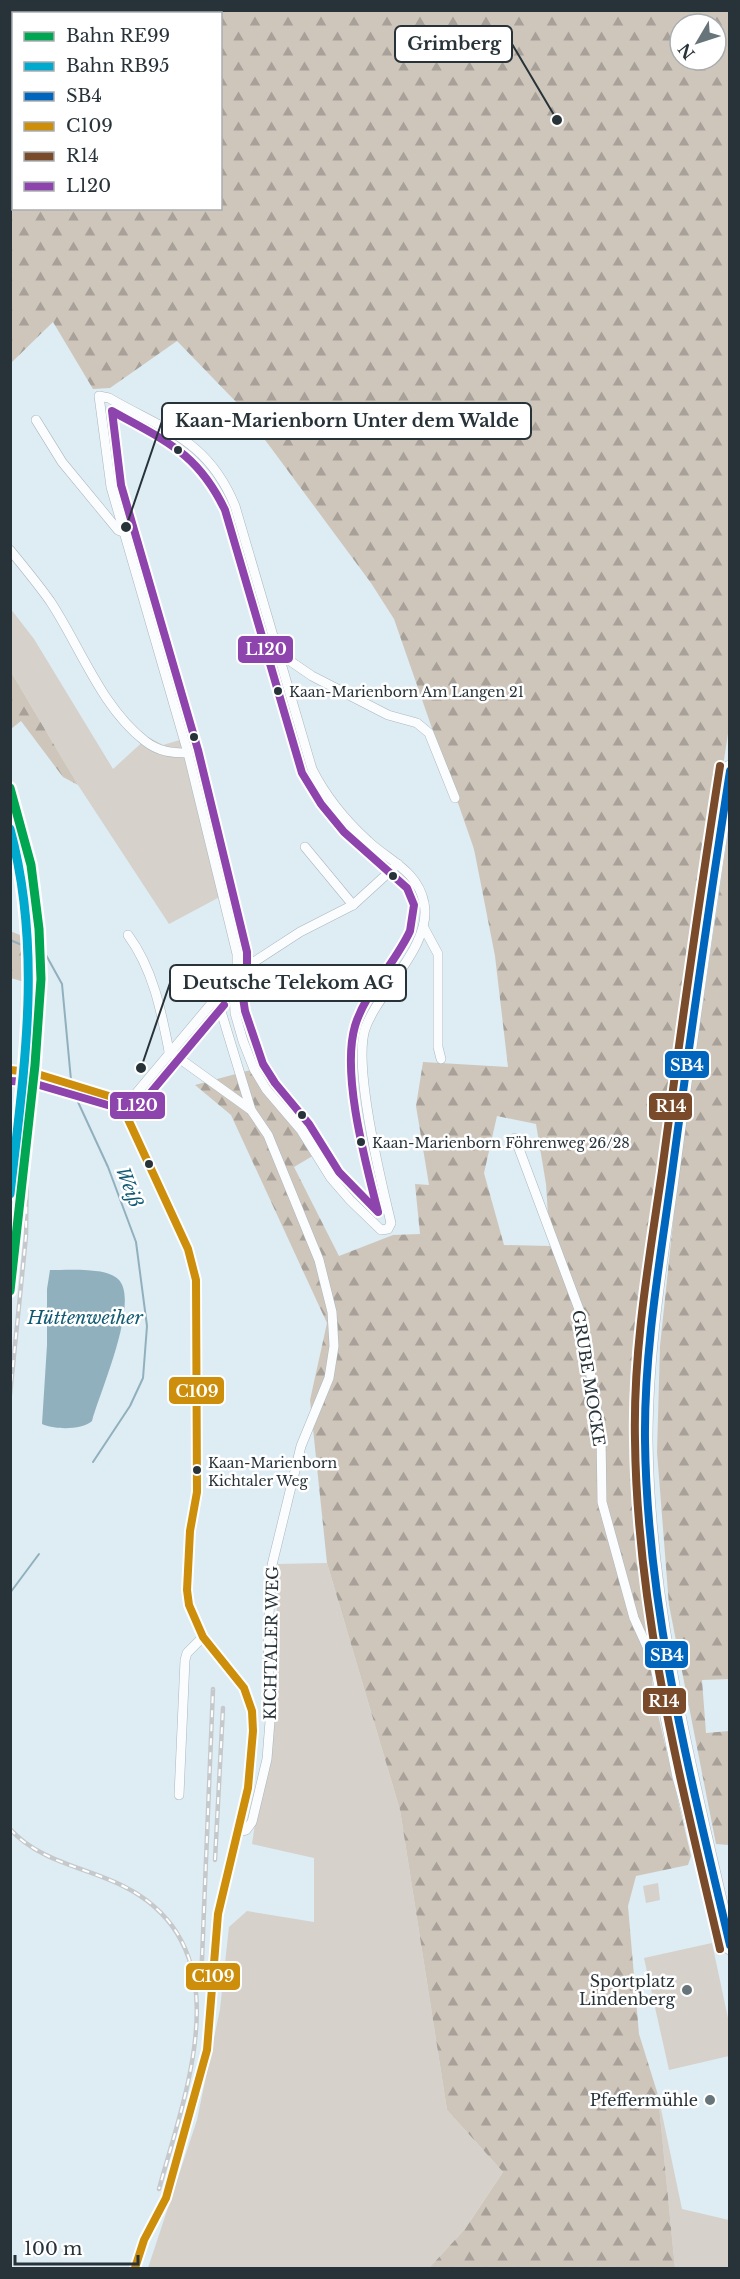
<svg xmlns="http://www.w3.org/2000/svg" width="740" height="2279" font-family="'Libre Baskerville',serif">
<style>
.green{fill:#d6d1ca}
.forest{fill:url(#forest-firs);fill-rule:evenodd}
.water{fill:#91b0be}
.lines{fill:none;stroke-linecap:round;stroke-linejoin:round}
.stream{stroke:#91b0be;stroke-width:2}
.street-casing{stroke:#abb7be;stroke-width:10}
.primary-casing{stroke:#abb7be;stroke-width:16}
.street{stroke:#fafcfd;stroke-width:9}
.primary{stroke:#fafcfd;stroke-width:15}
.rail-casing{stroke:#c5c9cb;stroke-width:4.5}
.rail{stroke:#fff;stroke-width:2;stroke-dasharray:7;stroke-linecap:butt}
.bus-1-casing{stroke:#fff;stroke-width:12}
.bus-2-casing{stroke:#fff;stroke-width:12}
.bus-3-casing{stroke:#fff;stroke-width:12}
.bus-4-casing{stroke:#fff;stroke-width:12}
.bus-1{stroke:#0065bd;stroke-width:8}
.bus-2{stroke:#cd8f0b;stroke-width:8}
.bus-3{stroke:#7a4b2a;stroke-width:8}
.bus-4{stroke:#8e44ad;stroke-width:8}
.rail-1-casing{stroke:#fff;stroke-width:14}
.rail-2-casing{stroke:#fff;stroke-width:14}
.rail-1{stroke:#00a651;stroke-width:9}
.rail-2{stroke:#00a9ce;stroke-width:9}
.bus-dot{fill:#273339;stroke:#fff;stroke-width:2}
.poi-dot{fill:#67747a;stroke:#fff;stroke-width:2}
.labels{text-anchor:middle;stroke-width:5;stroke-linejoin:round;paint-order:stroke}
.bus-label{font-size:14px;fill:#273339;stroke:#fff;text-anchor:start}
.street-label{font-size:16px;fill:#273339;stroke:#fff}
.poi-label{font-size:16px;fill:#273339;stroke:#fff;text-anchor:end}
.water-label{font-size:18px;font-style:italic;fill:#105a73;stroke:#fff}
.leader{fill:none;stroke:#273339;stroke-width:2}
.callout-dot{fill:#273339;stroke:#fff;stroke-width:2}
.callout{fill:#fff;stroke:#273339;stroke-width:2}
.callout-label{font-size:18px;text-anchor:middle;font-weight:bold;fill:#273339}
.line-badge{stroke:#fff;stroke-width:2}
.badge-label{font-size:16px;text-anchor:middle;font-weight:bold;fill:#fff}
</style>
<defs>
<pattern id="forest-firs" width="22" height="20" patternUnits="userSpaceOnUse" patternTransform="scale(1.5)"><rect width="22" height="20" fill="#cfc6bb"/><path d="M5 1l3.5 6h-7zM16 11l3.5 6h-7z" fill="#a8a199"/></pattern>
</defs>
<rect width="100%" height="100%" fill="#deecf4"/>
<g class="green">
<polygon points="10,608 34,639 113,769 148,737 163,745 190,737 229,892 169,924 78,785 11,672"/>
<polygon points="327,1563 400,1810 447,2110 503,2172 465,2229 429,2268 148,2268 197,2120 220,2009 229,1927 247,1911 314,1922 314,1858 252,1844 275,1690 278,1564"/>
<polygon points="658,1883 660,1900 646,1903 643,1886"/>
<polygon points="712,1943 729,2023 729,2056 669,2070 644,1958"/>
<polygon points="658,2095 682,2209 729,2220 729,2268 675,2268"/>
</g>
<g class="forest">
<path d="M11 11H729V727L656 1208 636 1399H631L630 1420 633 1444 637 1446 639 1501 651 1614 646 1631 638 1635 652 1674 653 1693 691 1856 688 1865 636 1876 628 1906 639 2034 658 2095 675 2268H429L465 2229 503 2172 447 2110 400 1810 327 1563 310 1400 327 1323 231 1115 195 1085 258 1068 300 1116 321 1151 294 1167 339 1256 393 1235 420 1234 415 1184 429 1185 416 1106 423 1062 508 1067 495 956 474 849 394 619 371 583 240 406 177 341 110 388 93 389 53 322 11 363ZM14 14H220V208H14ZM680 24H716V60H680ZM497 1116 536 1124 546 1184 550 1246 504 1245 484 1173Z"/>
<polygon points="10,672 11,672 78,785 63,777 21,721 11,729"/>
<polygon points="729,826 730,1679 702,1680 706,1733 729,1731 729,1845 716,1844 669,1605 657,1452 660,1346 679,1166"/>
<polygon points="10,931 25,937 24,982 11,978"/>
</g>
<path class="water" d="M50 1270C67 1270 106 1267 118 1279 141 1300 99 1394 92 1421 82 1430 55 1430 42 1424L47 1345V1289Z"/>
<g class="lines">
<g class="stream">
<polyline points="10,940 46,955 62,984 71,1080"/>
<polyline points="72,1089 108,1167 136,1242 147,1326 143,1378 130,1406 93,1462"/>
<polyline points="10,1593 39,1554"/>
</g>
<g class="street-casing">
<g id="street">
<polyline points="36,420 62,462 118,530 123,532"/>
<path d="M10 550C24 567 38 584 50 601 80 646 101 707 145 741 159 752 172 753 188 753"/>
<polyline points="277,652 312,676 388,715 417,723 429,733 455,798"/>
<polyline points="305,847 353,905"/>
<polyline points="424,928 438,954 438,1047 441,1059"/>
<path d="M128 935C153 969 161 1010 169 1051"/>
<polyline points="237,973 300,932 353,905 398,864"/>
<polyline points="216,1001 220,1008 251,1110"/>
<polyline points="169,1051 251,1110 268,1135 319,1260 332,1312 334,1346 329,1378 301,1446 272,1565 268,1631 270,1721 267,1759 252,1822 246,1830 237,1832"/>
<path d="M10 1070 31 1072 125 1101 134 1096 237 973V954L188 753 111 487 99 396 109 398C166 431 208 440 235 506L312 769C325 795 346 821 368 841 389 861 418 871 424 903 433 945 378 991 365 1029 353 1067 381 1182 391 1223L388 1229 381 1230 350 1200 331 1178 301 1130 266 1089 254 1069 243 1041 235 1013 234 992 229 985"/>
<polyline points="125,1101 127,1117 188,1249 196,1280 197,1492 190,1531 187,1590 189,1605 203,1637 244,1688 252,1711 253,1731 248,1788 218,1914 207,2050 166,2198 144,2240 135,2268"/>
<polyline points="515,1138 580,1312 601,1435 602,1502 634,1618 654,1662 677,1777 699,1857 709,1855"/>
<polyline points="179,1795 185,1660 187,1653 203,1637"/>
</g>
</g>
<g class="primary-casing">
<path id="primary" d="M730 768C709 902 690 1037 672 1172 660 1260 645 1350 645 1440 647 1612 692 1781 730 1947"/>
</g>
<use href="#street" class="street"/>
<use href="#primary" class="primary"/>
<g class="rail-casing">
<g id="rail">
<path d="M10 846C49 947 24 1064 13 1167"/>
<polyline points="10,1395 26,1236 27,1145"/>
<path d="M10 1829C40 1862 85 1867 123 1886 244 1946 186 2090 159 2189"/>
<polyline points="215,1860 223,1708"/>
<polyline points="201,1983 213,1689"/>
</g>
</g>
<use href="#rail" class="rail"/>
<g class="bus-1-casing">
<path id="bus-1" d="M730 771C709 905 690 1039 672 1173 660 1261 644 1350 645 1440 647 1611 691 1779 730 1945"/>
</g>
<g class="bus-2-casing">
<g id="bus-2">
<polyline points="10,1070 31,1072 125,1101"/>
<polyline points="125,1101 127,1117 188,1249 196,1280 197,1492 190,1531 187,1590 189,1605 203,1637 244,1688 252,1711 253,1731 248,1788 218,1914 207,2050 166,2198 144,2240 135,2268"/>
</g>
</g>
<g class="bus-3-casing">
<path id="bus-3" d="M720 766C699 901 680 1036 662 1171 649 1260 633 1350 635 1440 637 1613 681 1782 720 1949"/>
</g>
<g class="bus-4-casing">
<g id="bus-4">
<path d="M112 411C165 441 197 452 225 510L302 773 321 804 344 832 407 888 414 905 410 931C395 964 365 992 355 1026 341 1074 366 1164 378 1212L339 1172 309 1124 275 1083 263 1064 245 1011 241 984 247 975V952L198 750 121 485Z"/>
<polyline points="10,1081 29,1082 128,1111 142,1103 224,1005"/>
</g>
</g>
<use href="#bus-1" class="bus-1"/>
<use href="#bus-2" class="bus-2"/>
<use href="#bus-3" class="bus-3"/>
<use href="#bus-4" class="bus-4"/>
<g class="rail-1-casing">
<polyline id="rail-1" points="10,788 31,865 39,929 41,979 35,1065 10,1291"/>
</g>
<g class="rail-2-casing">
<path id="rail-2" d="M10 829C43 951 24 1070 10 1194"/>
</g>
<use href="#rail-1" class="rail-1"/>
<use href="#rail-2" class="rail-2"/>
</g>
<g class="bus-dot">
<circle cx="178" cy="450" r="5"/>
<circle cx="278" cy="691" r="5"/>
<circle cx="194" cy="737" r="5"/>
<circle cx="393" cy="876" r="5"/>
<circle cx="302" cy="1115" r="5"/>
<circle cx="361" cy="1142" r="5"/>
<circle cx="149" cy="1164" r="5"/>
<circle cx="197" cy="1470" r="5"/>
</g>
<g class="poi-dot">
<circle cx="687" cy="1990" r="6"/>
<circle cx="710" cy="2100" r="6"/>
</g>
<g class="labels">
<g class="bus-label">
<text x="289" y="697">Kaan-Marienborn Am Langen 21</text>
<text x="372" y="1148">Kaan-Marienborn Föhrenweg 26/28</text>
<text x="208" y="1468">Kaan-Marienborn<tspan x="208" dy="18">Kichtaler Weg</tspan></text>
</g>
<g class="street-label">
<text transform="translate(589 1378) rotate(81)" y="6">GRUBE MOCKE</text>
<text transform="translate(271 1643) rotate(-89)" y="6">KICHTALER WEG</text>
</g>
<g class="poi-label">
<text x="675" y="1987">Sportplatz<tspan x="675" dy="18">Lindenberg</tspan></text>
<text x="698" y="2106">Pfeffermühle</text>
</g>
<g class="water-label">
<text transform="translate(129 1187) rotate(69)" y="6">Weiß</text>
<text x="85" y="1324">Hüttenweiher</text>
</g>
</g>
<path class="leader" d="M557 120L512 44M126 527L162 421M141 1068L170 983"/>
<g class="callout-dot">
<circle cx="557" cy="120" r="6"/>
<circle cx="126" cy="527" r="6"/>
<circle cx="141" cy="1068" r="6"/>
</g>
<g class="callout">
<rect x="395" y="26" width="117" height="36" rx="6"/>
<rect x="162" y="403" width="369" height="36" rx="6"/>
<rect x="170" y="965" width="236" height="36" rx="6"/>
</g>
<g class="callout-label">
<text x="454" y="50">Grimberg</text>
<text x="347" y="427">Kaan-Marienborn Unter dem Walde</text>
<text x="288" y="989">Deutsche Telekom AG</text>
</g>
<g class="line-badge">
<rect x="237" y="635" width="57" height="29" rx="6" fill="#8e44ad"/>
<rect x="664" y="1050" width="46" height="29" rx="6" fill="#0065bd"/>
<rect x="109" y="1091" width="57" height="29" rx="6" fill="#8e44ad"/>
<rect x="648" y="1092" width="45" height="29" rx="6" fill="#7a4b2a"/>
<rect x="168" y="1376" width="57" height="29" rx="6" fill="#cd8f0b"/>
<rect x="644" y="1640" width="45" height="29" rx="6" fill="#0065bd"/>
<rect x="642" y="1687" width="45" height="28" rx="6" fill="#7a4b2a"/>
<rect x="185" y="1962" width="56" height="29" rx="6" fill="#cd8f0b"/>
</g>
<g class="badge-label">
<text x="266" y="655">L120</text>
<text x="687" y="1071">SB4</text>
<text x="137" y="1111">L120</text>
<text x="671" y="1112">R14</text>
<text x="197" y="1397">C109</text>
<text x="667" y="1661">SB4</text>
<text x="664" y="1707">R14</text>
<text x="213" y="1982">C109</text>
</g>
<rect width="740" height="2279" fill="none" stroke="#273339" stroke-width="24"/>
<rect x="12" y="12" width="210" height="198" fill="#ffffff" stroke="#a9adb0" stroke-width="1.5"/>
<rect x="24" y="32" width="30" height="9" fill="#00a651" stroke="#a9adb0" stroke-width="1.5"/>
<text x="66" y="42" font-size="18" fill="#273339">Bahn RE99</text>
<rect x="24" y="62" width="30" height="9" fill="#00a9ce" stroke="#a9adb0" stroke-width="1.5"/>
<text x="66" y="72" font-size="18" fill="#273339">Bahn RB95</text>
<rect x="24" y="92" width="30" height="9" fill="#0065bd" stroke="#a9adb0" stroke-width="1.5"/>
<text x="66" y="102" font-size="18" fill="#273339">SB4</text>
<rect x="24" y="122" width="30" height="9" fill="#cd8f0b" stroke="#a9adb0" stroke-width="1.5"/>
<text x="66" y="132" font-size="18" fill="#273339">C109</text>
<rect x="24" y="152" width="30" height="9" fill="#7a4b2a" stroke="#a9adb0" stroke-width="1.5"/>
<text x="66" y="162" font-size="18" fill="#273339">R14</text>
<rect x="24" y="182" width="30" height="9" fill="#8e44ad" stroke="#a9adb0" stroke-width="1.5"/>
<text x="66" y="192" font-size="18" fill="#273339">L120</text>
<g transform="translate(698 42) rotate(231)"><circle r="28" fill="#ffffff" stroke="#a9adb0" stroke-width="1.5"/>
<path d="M0-4.5L10 22L0 15L-10 22Z" fill="#67747a"/>
<text y="-9" font-size="16" font-weight="bold" text-anchor="middle" fill="#273339">N</text>
</g>
<path d="M15 2255v9h123v-9" fill="none" stroke="#273339" stroke-width="3"/>
<text x="24" y="2255" font-size="18" fill="#273339" stroke="#ffffff" stroke-width="4.5" paint-order="stroke">100 m</text>
</svg>
